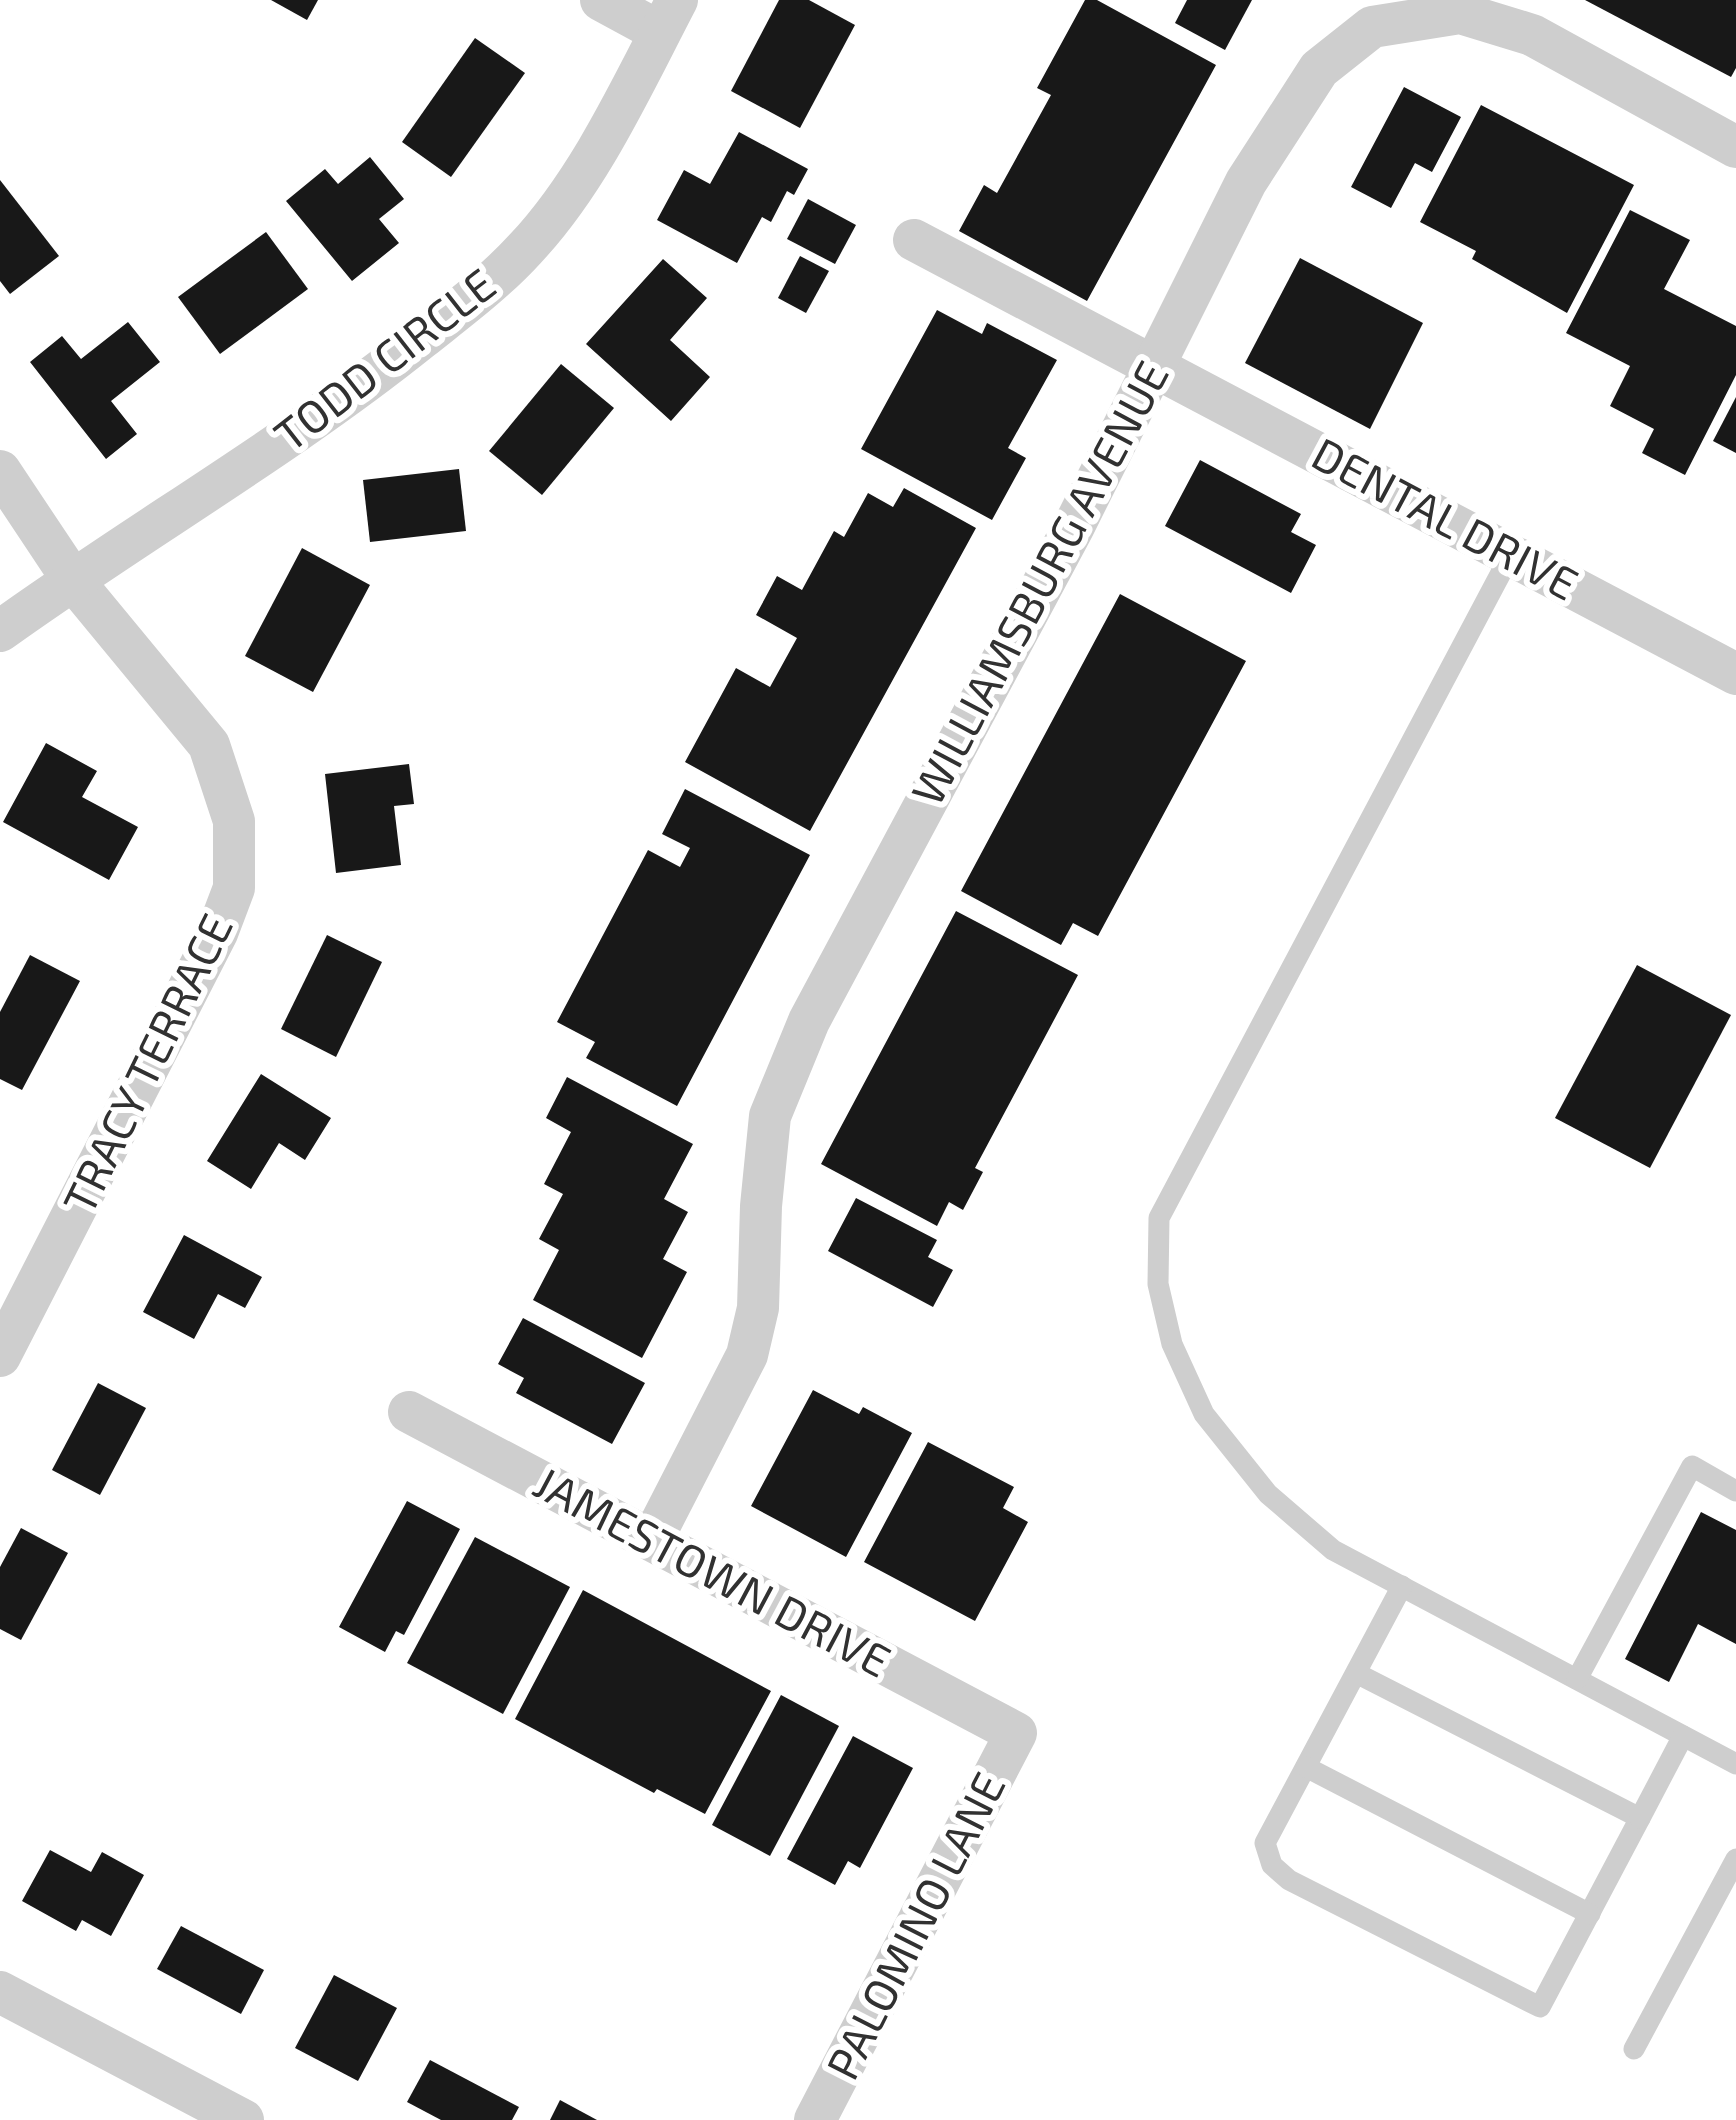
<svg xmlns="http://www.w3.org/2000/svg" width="1736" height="2120" font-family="'Exo 2',sans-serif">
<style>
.building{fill:#181818}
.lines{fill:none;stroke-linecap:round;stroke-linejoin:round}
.service{stroke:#cecece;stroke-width:21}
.minor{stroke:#cecece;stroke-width:42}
.labels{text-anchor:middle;stroke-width:12;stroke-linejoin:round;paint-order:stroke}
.street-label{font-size:45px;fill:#313131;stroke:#fff}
</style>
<rect width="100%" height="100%" fill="#fff"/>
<g class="building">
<polygon points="271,0 318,0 307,20"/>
<polygon points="779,0 809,0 855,25 800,128 731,91"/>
<polygon points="1085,0 1097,0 1216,65 1087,301 959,231 984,185 997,193 1051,95 1037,88"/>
<polygon points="1187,0 1252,0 1225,50 1175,23"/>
<polygon points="1585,0 1736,0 1736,68 1731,77"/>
<polygon points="475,38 525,73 451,177 402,142"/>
<polygon points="1404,87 1461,117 1432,172 1415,163 1391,208 1351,187"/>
<polygon points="1481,105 1634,185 1567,313 1472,259 1476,251 1420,222"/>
<polygon points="739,132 808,169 794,195 787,191 771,222 762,217 737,263 657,220 684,170 710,184"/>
<polygon points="370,157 404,199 379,219 399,243 352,281 286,201 325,169 338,184"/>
<polygon points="0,180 59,256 10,294 0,281"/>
<polygon points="808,199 856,225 835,264 787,239"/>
<polygon points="1630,210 1690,240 1664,289 1736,326 1736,375 1685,475 1642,453 1654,429 1610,406 1630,366 1566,333"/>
<polygon points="266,232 308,289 220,354 178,297"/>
<polygon points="800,256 829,271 806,313 778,298"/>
<polygon points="1300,258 1423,323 1370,429 1245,363"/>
<polygon points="663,259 707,298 670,340 710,377 671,421 586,344"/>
<polygon points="937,310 982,334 987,323 1057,360 1008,448 1026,458 992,520 861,449"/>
<polygon points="128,322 160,362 111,401 137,434 106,459 30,362 62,336 81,359"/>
<polygon points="561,364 614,408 542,495 489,451"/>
<polygon points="1736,397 1736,453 1713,441"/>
<polygon points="1200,460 1301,514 1291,532 1316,545 1291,593 1165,526"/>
<polygon points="459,469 466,531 370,542 363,480"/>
<polygon points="904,488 976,528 810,831 685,762 736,668 770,687 797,638 756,615 777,576 802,590 834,531 844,537 868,493 893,507"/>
<polygon points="302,548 370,585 313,692 245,656"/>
<polygon points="1120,594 1246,661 1098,936 1073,923 1061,945 961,891"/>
<polygon points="46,743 97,771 82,797 138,827 109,880 3,822"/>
<polygon points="409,764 414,804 394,806 401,865 336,873 325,774"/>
<polygon points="685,789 810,855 677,1106 586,1058 595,1042 557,1022 648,850 680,867 690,848 662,834"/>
<polygon points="956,911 1078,975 975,1168 983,1172 963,1210 949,1202 937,1226 821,1164"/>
<polygon points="327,935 382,962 336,1057 281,1029"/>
<polygon points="30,955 80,981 22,1090 0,1079 0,1012"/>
<polygon points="1637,965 1731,1015 1650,1168 1555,1118"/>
<polygon points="261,1074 331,1118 305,1160 279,1143 251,1189 207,1161"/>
<polygon points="567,1077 693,1144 664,1199 688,1212 663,1259 687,1272 642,1358 533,1300 559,1250 539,1239 563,1194 544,1184 571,1132 546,1118"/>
<polygon points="856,1198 937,1240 928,1257 953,1270 933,1307 828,1251"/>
<polygon points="184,1235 262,1277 245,1308 218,1294 194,1339 143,1312"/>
<polygon points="523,1318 645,1383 612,1444 516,1393 524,1378 498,1364"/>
<polygon points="98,1383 146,1408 100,1495 52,1470"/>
<polygon points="813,1390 859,1414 863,1407 912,1433 846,1557 751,1506"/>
<polygon points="928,1442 1014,1487 1003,1508 1028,1522 975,1621 864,1562"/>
<polygon points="407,1501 460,1529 404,1635 396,1631 385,1652 339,1627"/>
<polygon points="1701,1512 1736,1530 1736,1644 1698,1624 1669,1682 1625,1659"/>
<polygon points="21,1528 68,1553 21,1640 0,1629 0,1567"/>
<polygon points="475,1537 570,1587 503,1714 407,1663"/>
<polygon points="583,1590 771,1691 705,1814 657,1789 654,1793 515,1719"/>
<polygon points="781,1695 839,1726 770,1856 712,1825"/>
<polygon points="853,1736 913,1768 860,1868 848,1861 835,1885 787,1859"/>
<polygon points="50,1850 91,1872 102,1852 144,1875 111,1936 82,1920 76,1931 22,1901"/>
<polygon points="181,1926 264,1970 241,2014 157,1969"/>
<polygon points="334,1975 397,2008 358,2081 295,2048"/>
<polygon points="430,2060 519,2107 512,2120 441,2120 407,2102"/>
<polygon points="560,2100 597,2120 550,2120"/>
</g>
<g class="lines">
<g class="service">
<polyline points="1511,554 1159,1218 1158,1284 1172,1344 1204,1414 1268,1494 1333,1550 1736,1764"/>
<polyline points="1356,1673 1640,1818 1540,2007 1289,1880 1272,1865 1265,1843 1402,1586"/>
<polyline points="1577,1679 1692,1466 1736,1491"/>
<polyline points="1306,1767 1590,1914"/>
<polyline points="1640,1818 1683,1736"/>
<polyline points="1634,2049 1736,1859"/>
</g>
<g class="minor">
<polyline points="601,0 660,32"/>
<polyline points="914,240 1736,674"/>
<polyline points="0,471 72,579 209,745 234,821 234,888 217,933 0,1356"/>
<path d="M0 631C139 531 288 446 421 339 456 311 494 283 525 249 590 180 633 84 677 0"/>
<polyline points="409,1412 1016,1733 815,2120"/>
<polyline points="652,1540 747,1355 758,1308 761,1206 770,1116 809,1021 1073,528 1246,182 1319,69 1372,27 1460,13 1532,35 1736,147"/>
<polyline points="0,1992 243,2120"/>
</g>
</g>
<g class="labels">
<g class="street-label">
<text transform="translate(385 360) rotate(-38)" y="16">TODD CIRCLE</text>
<text transform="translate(1445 519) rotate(28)" y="16">DENTAL DRIVE</text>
<text transform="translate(1040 583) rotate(-62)" y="16">WILLIAMSBURG AVENUE</text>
<text transform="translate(148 1064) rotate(-64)" y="16">TRACY TERRACE</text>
<text transform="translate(712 1572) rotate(28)" y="16">JAMESTOWN DRIVE</text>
<text transform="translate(916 1926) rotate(-63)" y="16">PALOMINO LANE</text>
</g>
</g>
</svg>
